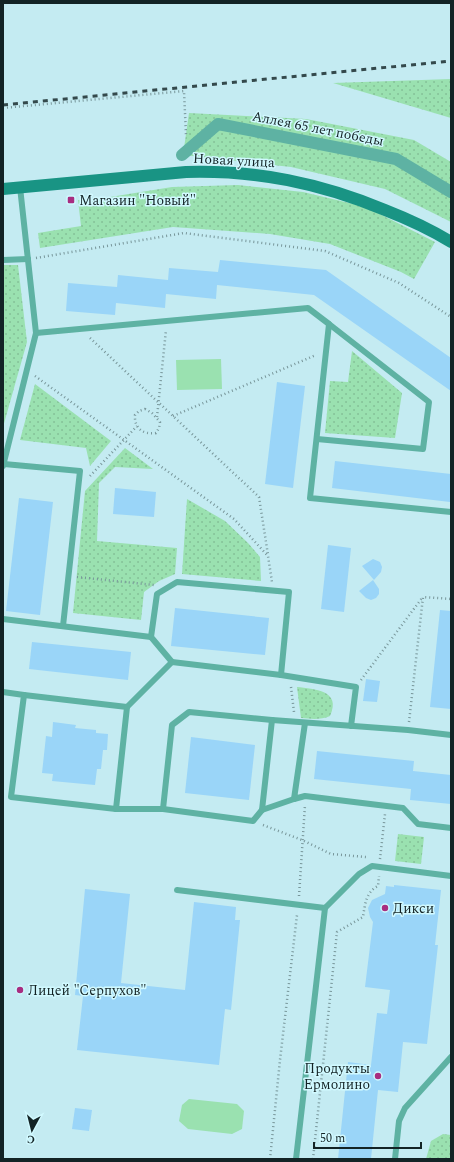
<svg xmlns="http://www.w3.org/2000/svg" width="454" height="1162" font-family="Spectral,serif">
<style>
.grass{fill:url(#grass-dots)}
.garden{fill:#9ae1b0}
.building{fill:#9ad5f8}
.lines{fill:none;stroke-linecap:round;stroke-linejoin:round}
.path{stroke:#78969a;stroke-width:2.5;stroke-dasharray:1 3;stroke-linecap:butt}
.lane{stroke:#5eb2a3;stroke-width:6}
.street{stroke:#5eb2a3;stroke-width:12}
.secondary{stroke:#199484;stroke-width:12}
.rail{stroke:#34494c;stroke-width:3;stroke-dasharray:5 5;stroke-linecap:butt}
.poi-dot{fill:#a82d80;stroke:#d1f9ff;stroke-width:1.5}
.labels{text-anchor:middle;stroke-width:3;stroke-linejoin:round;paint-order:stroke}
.street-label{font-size:14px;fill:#132325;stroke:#d1f9ff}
.poi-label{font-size:14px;fill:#132325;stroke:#d1f9ff;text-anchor:start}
</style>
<defs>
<pattern id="grass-dots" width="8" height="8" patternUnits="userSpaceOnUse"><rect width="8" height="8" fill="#9ae1b0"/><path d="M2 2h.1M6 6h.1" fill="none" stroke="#84c197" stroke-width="1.8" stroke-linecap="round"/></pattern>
</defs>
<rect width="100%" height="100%" fill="#c4ebf2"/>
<g class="grass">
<polygon points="451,79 451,118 333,83"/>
<polygon points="189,113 306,119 414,140 451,162 451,222 385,189 291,167 183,155"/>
<polygon points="238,185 303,192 366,207 435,242 414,279 401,272 330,244 270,234 173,227 40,248 38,233 81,226 78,200 104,198 172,187"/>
<polygon points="3,265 18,265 27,342 3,427"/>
<polygon points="352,351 402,393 395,438 325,433 330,381 348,382"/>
<polygon points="35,384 111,441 90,466 86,448 20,440"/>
<polygon points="125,448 153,469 115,467 99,483 97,541 177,548 175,574 159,581 144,592 141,620 73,613 85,491"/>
<polygon points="187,499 225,521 248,543 260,557 261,581 182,574"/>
<path d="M297 687C314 689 342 690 330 716 321 720 311 719 301 718Z"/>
<polygon points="398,834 424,837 421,864 395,861"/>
<polygon points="443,1134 451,1135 451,1159 426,1159 431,1141"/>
</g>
<g class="garden">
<polygon points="221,359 222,389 177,390 176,360"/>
<polygon points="189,1099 237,1104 244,1111 242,1129 232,1134 188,1129 179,1121 182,1105"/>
</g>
<g class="building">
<polygon points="220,260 326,270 451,358 451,391 314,295 217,285 216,299 166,294 165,308 116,303 115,315 66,311 68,283 117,287 118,275 168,280 169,268 218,272"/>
<polygon points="277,382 305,386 293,488 265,484"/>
<polygon points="335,461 451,474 450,502 332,488"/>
<polygon points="115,488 156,492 154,517 113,514"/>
<polygon points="19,498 53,502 40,615 6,611"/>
<polygon points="328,545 351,548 344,612 321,609"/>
<polygon points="373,559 380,562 382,567 381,572 374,580 362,566"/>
<polygon points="373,580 379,589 379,594 376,598 371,600 366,598 359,591"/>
<polygon points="175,608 269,618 265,655 171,646"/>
<polygon points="440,610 451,611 451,709 430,707"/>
<polygon points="32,642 131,652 128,680 29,669"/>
<polygon points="366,679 380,681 377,702 363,701"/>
<polygon points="53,722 76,725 75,728 96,730 96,733 108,734 107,750 103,750 101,769 97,769 95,785 52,781 53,774 42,773 46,736 52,737"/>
<polygon points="191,737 255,745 249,800 185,793"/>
<polygon points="317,751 414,761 413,771 451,775 451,804 410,800 411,789 314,779"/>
<polygon points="394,885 441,890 435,945 438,945 427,1044 403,1042 398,1092 378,1090 371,1159 338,1159 348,1062 371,1065 377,1013 387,1014 390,990 365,987 373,922 370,917 368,908 372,900 385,894 386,886 394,887"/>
<polygon points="85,889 130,894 121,983 185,990 194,902 236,907 235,920 240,920 231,1010 225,1009 219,1065 77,1050 83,996 75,995"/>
<polygon points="75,1108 92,1110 89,1131 72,1129"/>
</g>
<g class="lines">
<g class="path">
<polyline points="3,108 184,91 186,135"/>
<polyline points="36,258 184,233 325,251 399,283 451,317"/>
<polyline points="90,338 259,497 268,555"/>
<polyline points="35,376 234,519 268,556 272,582"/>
<path d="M145 409 152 413 160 422 159 428 156 433C143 435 134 428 135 415L139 411Z"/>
<polyline points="173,416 316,355"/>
<polyline points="157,417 166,330"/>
<polyline points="90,476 137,426"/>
<polyline points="77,577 154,585"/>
<polyline points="361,680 422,598"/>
<polyline points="291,687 294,712"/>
<polyline points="409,722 423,597 451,599"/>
<polyline points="263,825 302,840 331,854 366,857"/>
<polyline points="380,859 385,814"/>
<polyline points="299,896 305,805"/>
<polyline points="270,1159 280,1060 297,915"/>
<path d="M313 1159 337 932 363 917C365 904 366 892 378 886L379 876"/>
</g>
<g class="lane">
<polyline points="20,187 36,333 308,308 329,324 310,498 451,512"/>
<polyline points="3,260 28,259"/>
<polyline points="317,439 423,449 429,402 329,324"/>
<polyline points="4,464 80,471 63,626"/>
<polyline points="3,466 36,333"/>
<polyline points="3,619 151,637"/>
<polyline points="172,662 151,637 157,594 177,582 289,592 281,675"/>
<polyline points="3,692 24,695 11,797 116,809 163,809 253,821 262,810 272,720 408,730 451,735"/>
<polyline points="24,695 127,707 116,809"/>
<polyline points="127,707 172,662 281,675 356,687 351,726"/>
<polyline points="305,723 294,799 305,796 403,808 418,824 451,828"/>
<polyline points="163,809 172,725 189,712 272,720"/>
<polyline points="262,810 294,799"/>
<polyline points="177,890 325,908 359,874 372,866 451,876"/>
<polyline points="296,1159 325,908"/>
<polyline points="395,1159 399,1121 405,1108 451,1057"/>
</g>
<polyline class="street" points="182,155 218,124 396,159 451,192"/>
<path class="secondary" d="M3 189 186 172C257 170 320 183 385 210 408 219 430 229 451 242"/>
<polyline class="rail" points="3,105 451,61"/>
</g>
<g class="poi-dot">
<rect x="67" y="196" width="8" height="8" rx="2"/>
<circle cx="385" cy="908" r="4"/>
<circle cx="20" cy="990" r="4"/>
<circle cx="378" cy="1076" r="4"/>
</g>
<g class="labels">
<g class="street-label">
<text transform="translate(318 128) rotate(11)" y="5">Аллея 65 лет победы</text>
<text transform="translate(234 160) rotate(3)" y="5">Новая улица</text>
</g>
<g class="poi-label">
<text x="79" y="205">Магазин "Новый"</text>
<text x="393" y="913">Дикси</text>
<text x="28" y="995">Лицей "Серпухов"</text>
<text x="370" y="1073" text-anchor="end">Продукты<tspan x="370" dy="16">Ермолино</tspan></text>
</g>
</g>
<rect width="454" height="1162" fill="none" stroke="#132325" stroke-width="8"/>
<g transform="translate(32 1130) rotate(187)" stroke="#d1f9ff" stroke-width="3" paint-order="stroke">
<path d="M0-3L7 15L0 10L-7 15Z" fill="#132325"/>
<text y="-6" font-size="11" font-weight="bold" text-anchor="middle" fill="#132325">С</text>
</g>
<path d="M314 1142v6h107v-6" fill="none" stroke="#132325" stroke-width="2"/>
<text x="320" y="1142" font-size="12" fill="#132325" stroke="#d1f9ff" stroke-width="3" paint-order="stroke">50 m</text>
</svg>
